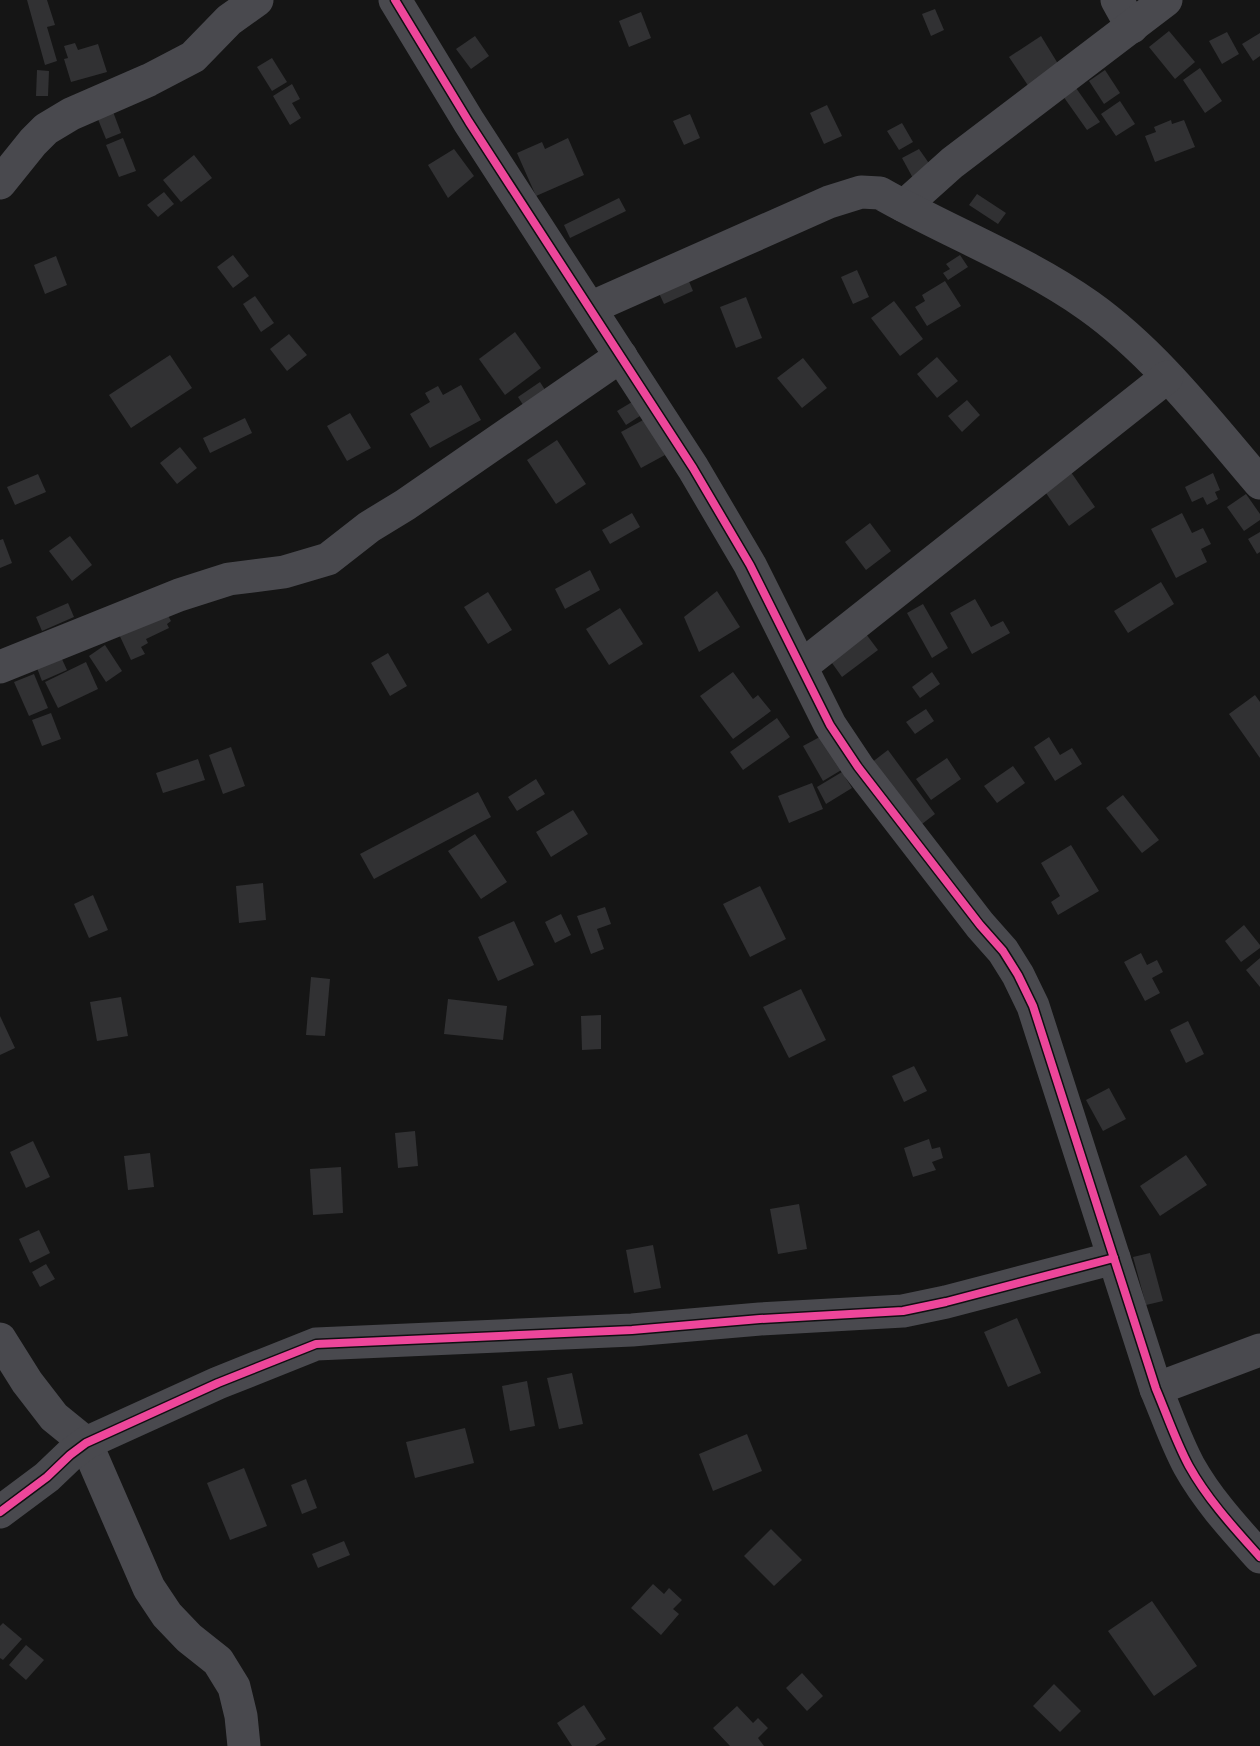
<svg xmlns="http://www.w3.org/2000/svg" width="1260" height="1746" font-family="'Archivo Narrow',sans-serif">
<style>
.building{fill:#313133}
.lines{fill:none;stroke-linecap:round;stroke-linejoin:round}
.street{stroke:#49494e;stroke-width:33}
.cycleway-casing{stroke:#100f11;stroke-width:11}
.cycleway{stroke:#ed469a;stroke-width:8}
</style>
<rect width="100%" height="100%" fill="#151515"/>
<g class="building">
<polygon points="27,0 47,0 55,25 47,27 57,61 45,65"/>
<polygon points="935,9 944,30 931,36 922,14"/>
<polygon points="641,12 651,38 629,47 619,21"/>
<polygon points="1169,31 1195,62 1175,79 1149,47"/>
<polygon points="1227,32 1239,54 1222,64 1209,41"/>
<polygon points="1260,33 1260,56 1253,61 1242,44"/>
<polygon points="475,36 489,56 471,69 456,49"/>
<polygon points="1041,36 1060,67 1029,87 1009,57"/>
<polygon points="75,43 78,50 98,44 107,72 71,82 64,59 68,58 64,46"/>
<polygon points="272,58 287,82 272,91 257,67"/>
<polygon points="1200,68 1222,101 1205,113 1183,80"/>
<polygon points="37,70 49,71 48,96 36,96"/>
<polygon points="1105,70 1120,93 1104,104 1089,81"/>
<polygon points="292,84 300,99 292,103 301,118 290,125 273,96"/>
<polygon points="1076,88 1100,122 1087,130 1063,96"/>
<polygon points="109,101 121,133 106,139 93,107"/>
<polygon points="1120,101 1135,124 1116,136 1101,114"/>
<polygon points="827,105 842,136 824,144 810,113"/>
<polygon points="690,114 700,138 684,145 673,121"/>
<polygon points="1171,120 1172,124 1184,120 1195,147 1155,162 1145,136 1156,132 1154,127"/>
<polygon points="902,123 913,142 899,150 887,131"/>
<polygon points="123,138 136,171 119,177 106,145"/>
<polygon points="568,138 584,175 536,196 517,153 542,142 545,149"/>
<polygon points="454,149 474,176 448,198 428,165"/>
<polygon points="919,149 933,169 914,180 902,158"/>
<polygon points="194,155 212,178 181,202 163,180"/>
<polygon points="164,192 174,204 158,217 147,205"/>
<polygon points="977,194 1006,213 998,224 969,205"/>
<polygon points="619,198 626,211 570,238 564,225"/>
<polygon points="233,255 249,276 233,288 217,267"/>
<polygon points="960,255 968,267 948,280 943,273 950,269 946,264"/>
<polygon points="56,256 67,285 45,294 34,265"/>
<polygon points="857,270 869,297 853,304 841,277"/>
<polygon points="688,279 693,291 664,304 658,291"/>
<polygon points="945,281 961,306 927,326 915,307 925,301 922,295"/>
<polygon points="255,296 274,323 261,332 243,304"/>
<polygon points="746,297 762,338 736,348 720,307"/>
<polygon points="894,301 923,339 900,356 871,318"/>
<polygon points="515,332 541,368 505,395 479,359"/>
<polygon points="289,334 307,355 287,371 270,349"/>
<polygon points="170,355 192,388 131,428 109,395"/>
<polygon points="937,357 958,381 937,398 917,374"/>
<polygon points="803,358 827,388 802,408 777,378"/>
<polygon points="540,382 549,396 527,411 518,397"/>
<polygon points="461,385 481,420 430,448 410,414 430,402 425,393 438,386 443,395"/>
<polygon points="967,400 980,415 962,432 948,416"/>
<polygon points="632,402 640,416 626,425 617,411"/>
<polygon points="350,413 371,448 347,461 327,426"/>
<polygon points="245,418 252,433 210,453 203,438"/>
<polygon points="645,419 665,455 641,468 621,432"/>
<polygon points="557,440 586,484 556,504 527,460"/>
<polygon points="180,447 197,468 177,484 160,463"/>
<polygon points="1066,465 1095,507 1069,526 1039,483"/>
<polygon points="1213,473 1220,490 1215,492 1218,499 1207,505 1203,497 1192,502 1185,487"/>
<polygon points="38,474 46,492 15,505 7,487"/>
<polygon points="1246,494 1260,514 1260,520 1244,531 1227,507"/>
<polygon points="632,513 640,527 610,544 602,530"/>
<polygon points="1182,513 1192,533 1203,528 1211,544 1201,549 1207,562 1176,578 1151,529"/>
<polygon points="870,523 891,551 866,570 845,542"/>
<polygon points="1260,532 1260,552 1257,554 1248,539"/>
<polygon points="70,536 92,565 72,581 49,551"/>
<polygon points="3,539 12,563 0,568 0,540"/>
<polygon points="590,570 600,590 565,609 555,589"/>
<polygon points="1161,582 1174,604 1128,633 1114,611"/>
<polygon points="717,591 740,627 699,652 684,617"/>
<polygon points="488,592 512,630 488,644 464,607"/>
<polygon points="975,599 991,627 1003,621 1010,633 972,654 950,613"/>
<polygon points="68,603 74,617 42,631 36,617"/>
<polygon points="923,604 948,648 932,658 907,613"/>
<polygon points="164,608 171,621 167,624 169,628 146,639 148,643 141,647 145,654 131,660 117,630"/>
<polygon points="620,608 643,644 609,665 586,629"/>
<polygon points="863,630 878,650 842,677 827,656"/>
<polygon points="105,645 122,671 106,682 89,656"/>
<polygon points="388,653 407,686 390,696 371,663"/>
<polygon points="61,657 67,670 42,681 37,668"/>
<polygon points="86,662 98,689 58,708 45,682"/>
<polygon points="733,672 753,699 758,695 771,711 733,739 700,696"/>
<polygon points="932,672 940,684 920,698 912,687"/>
<polygon points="34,674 48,708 29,716 14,682"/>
<polygon points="1255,695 1260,702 1260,758 1229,714"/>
<polygon points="926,709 934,721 915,734 906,722"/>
<polygon points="51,713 61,739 42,746 32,720"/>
<polygon points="777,718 790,737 743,770 730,752"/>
<polygon points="829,732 848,766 823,781 803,746"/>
<polygon points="1049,737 1060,755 1072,748 1082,764 1055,781 1034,747"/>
<polygon points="231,747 245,786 223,794 209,755"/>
<polygon points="888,750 935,814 918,827 871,763"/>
<polygon points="947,758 961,779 931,800 916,779"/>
<polygon points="198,759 205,780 163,793 156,773"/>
<polygon points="1013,766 1025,783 997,803 984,786"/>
<polygon points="842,772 852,788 826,804 817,787"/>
<polygon points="536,779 545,794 517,811 508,797"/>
<polygon points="812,783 823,809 789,823 778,796"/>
<polygon points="478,792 491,817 374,879 360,854"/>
<polygon points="1123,795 1159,840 1142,853 1106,808"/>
<polygon points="573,810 588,834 551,857 536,832"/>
<polygon points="475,834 507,882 481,899 448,851"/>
<polygon points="1071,845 1099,891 1058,915 1051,902 1060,896 1041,863"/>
<polygon points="263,883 266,920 239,923 236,886"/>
<polygon points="760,886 786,939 750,957 723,904"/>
<polygon points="93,895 108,930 89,938 74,904"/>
<polygon points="605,907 611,924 597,929 604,949 591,954 577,916"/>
<polygon points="561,914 571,935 555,943 545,922"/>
<polygon points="514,921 534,965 498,981 478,937"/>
<polygon points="1244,925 1260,945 1260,948 1241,962 1225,941"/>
<polygon points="1141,953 1147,965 1157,960 1163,972 1152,978 1160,993 1145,1001 1124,962"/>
<polygon points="1260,958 1260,987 1246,970"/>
<polygon points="311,977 330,979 325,1036 306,1035"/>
<polygon points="801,989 826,1040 789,1058 763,1007"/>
<polygon points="121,997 128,1036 97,1041 90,1002"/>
<polygon points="448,999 507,1006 503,1040 444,1034"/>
<polygon points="601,1015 601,1049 582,1050 581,1016"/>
<polygon points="0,1016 15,1048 0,1055"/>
<polygon points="1188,1021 1204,1054 1186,1063 1170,1030"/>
<polygon points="914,1066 927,1091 904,1102 892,1076"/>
<polygon points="1109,1088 1126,1119 1103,1131 1086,1100"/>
<polygon points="415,1131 418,1166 398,1168 395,1133"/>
<polygon points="929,1139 932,1149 940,1147 943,1158 932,1162 936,1170 913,1177 904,1148"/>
<polygon points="33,1141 50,1177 26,1188 10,1152"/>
<polygon points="150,1153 154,1187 128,1190 124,1156"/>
<polygon points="1186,1155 1207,1185 1160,1216 1140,1186"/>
<polygon points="341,1167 343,1213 313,1215 310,1169"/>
<polygon points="799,1204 807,1249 778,1254 770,1209"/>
<polygon points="39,1230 50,1253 30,1263 19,1239"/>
<polygon points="653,1245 661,1288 634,1293 626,1250"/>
<polygon points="1150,1253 1163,1301 1146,1305 1133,1257"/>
<polygon points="46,1264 55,1279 40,1287 32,1272"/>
<polygon points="1017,1318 1041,1373 1008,1387 984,1332"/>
<polygon points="572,1373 583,1424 559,1429 547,1378"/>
<polygon points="527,1381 535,1426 510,1431 502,1386"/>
<polygon points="465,1428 474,1463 415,1478 406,1442"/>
<polygon points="747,1434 762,1471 713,1491 699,1454"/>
<polygon points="244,1468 267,1526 230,1540 207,1483"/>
<polygon points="306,1479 317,1508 302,1514 291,1485"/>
<polygon points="771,1529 802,1560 774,1586 744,1556"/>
<polygon points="344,1541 350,1555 318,1568 312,1554"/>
<polygon points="653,1584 664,1594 669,1588 682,1600 673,1609 679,1614 661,1635 631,1608"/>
<polygon points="1152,1601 1197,1666 1154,1696 1108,1631"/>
<polygon points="3,1623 22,1639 3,1660 0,1658 0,1626"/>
<polygon points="26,1645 44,1660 26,1680 9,1665"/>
<polygon points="802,1673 823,1696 807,1711 786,1688"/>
<polygon points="1054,1684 1081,1711 1060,1732 1033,1706"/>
<polygon points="584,1705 606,1739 595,1746 572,1746 557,1723"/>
<polygon points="737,1706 753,1723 758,1718 768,1728 758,1738 764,1746 730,1746 713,1728"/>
</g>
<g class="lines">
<g class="street">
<path d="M395 0 469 122 693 468 750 565 830 725 858 767 980 925 1003 951 1018 975 1033 1006 1156 1389C1167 1415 1176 1442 1189 1466 1208 1500 1234 1528 1260 1557"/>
<polyline points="1117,0 1132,27"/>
<polyline points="0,183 33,142 46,129 71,114 149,80 193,57 229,20 257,0"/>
<polyline points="904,206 952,163 1166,0"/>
<path d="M590 308 829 202 861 192 880 193C948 232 1024 260 1089 306 1155 353 1207 421 1260 483"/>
<polyline points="802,666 1167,377"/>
<polyline points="0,667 179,595 229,579 284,572 328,559 369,527 405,505 621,356"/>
<polyline points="0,1339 27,1382 54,1417 86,1443 149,1588 167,1615 189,1638 218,1661 234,1687 241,1716 244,1746"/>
<polyline points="1156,1389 1260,1350"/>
<polyline points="0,1512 47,1477 70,1455 86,1443 218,1383 316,1344 632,1330 760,1319 903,1311 946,1302 1114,1258"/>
</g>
<g class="cycleway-casing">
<g id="cycleway">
<path d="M395 0 469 122 693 468 750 565 830 725 858 767 980 925 1003 951 1018 975 1033 1006 1156 1389C1167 1415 1176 1442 1189 1466 1208 1500 1234 1528 1260 1557"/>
<polyline points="0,1512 47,1477 70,1455 86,1443 218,1383 316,1344 632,1330 760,1319 903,1311 946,1302 1114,1258"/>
</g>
</g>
<use href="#cycleway" class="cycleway"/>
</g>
</svg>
